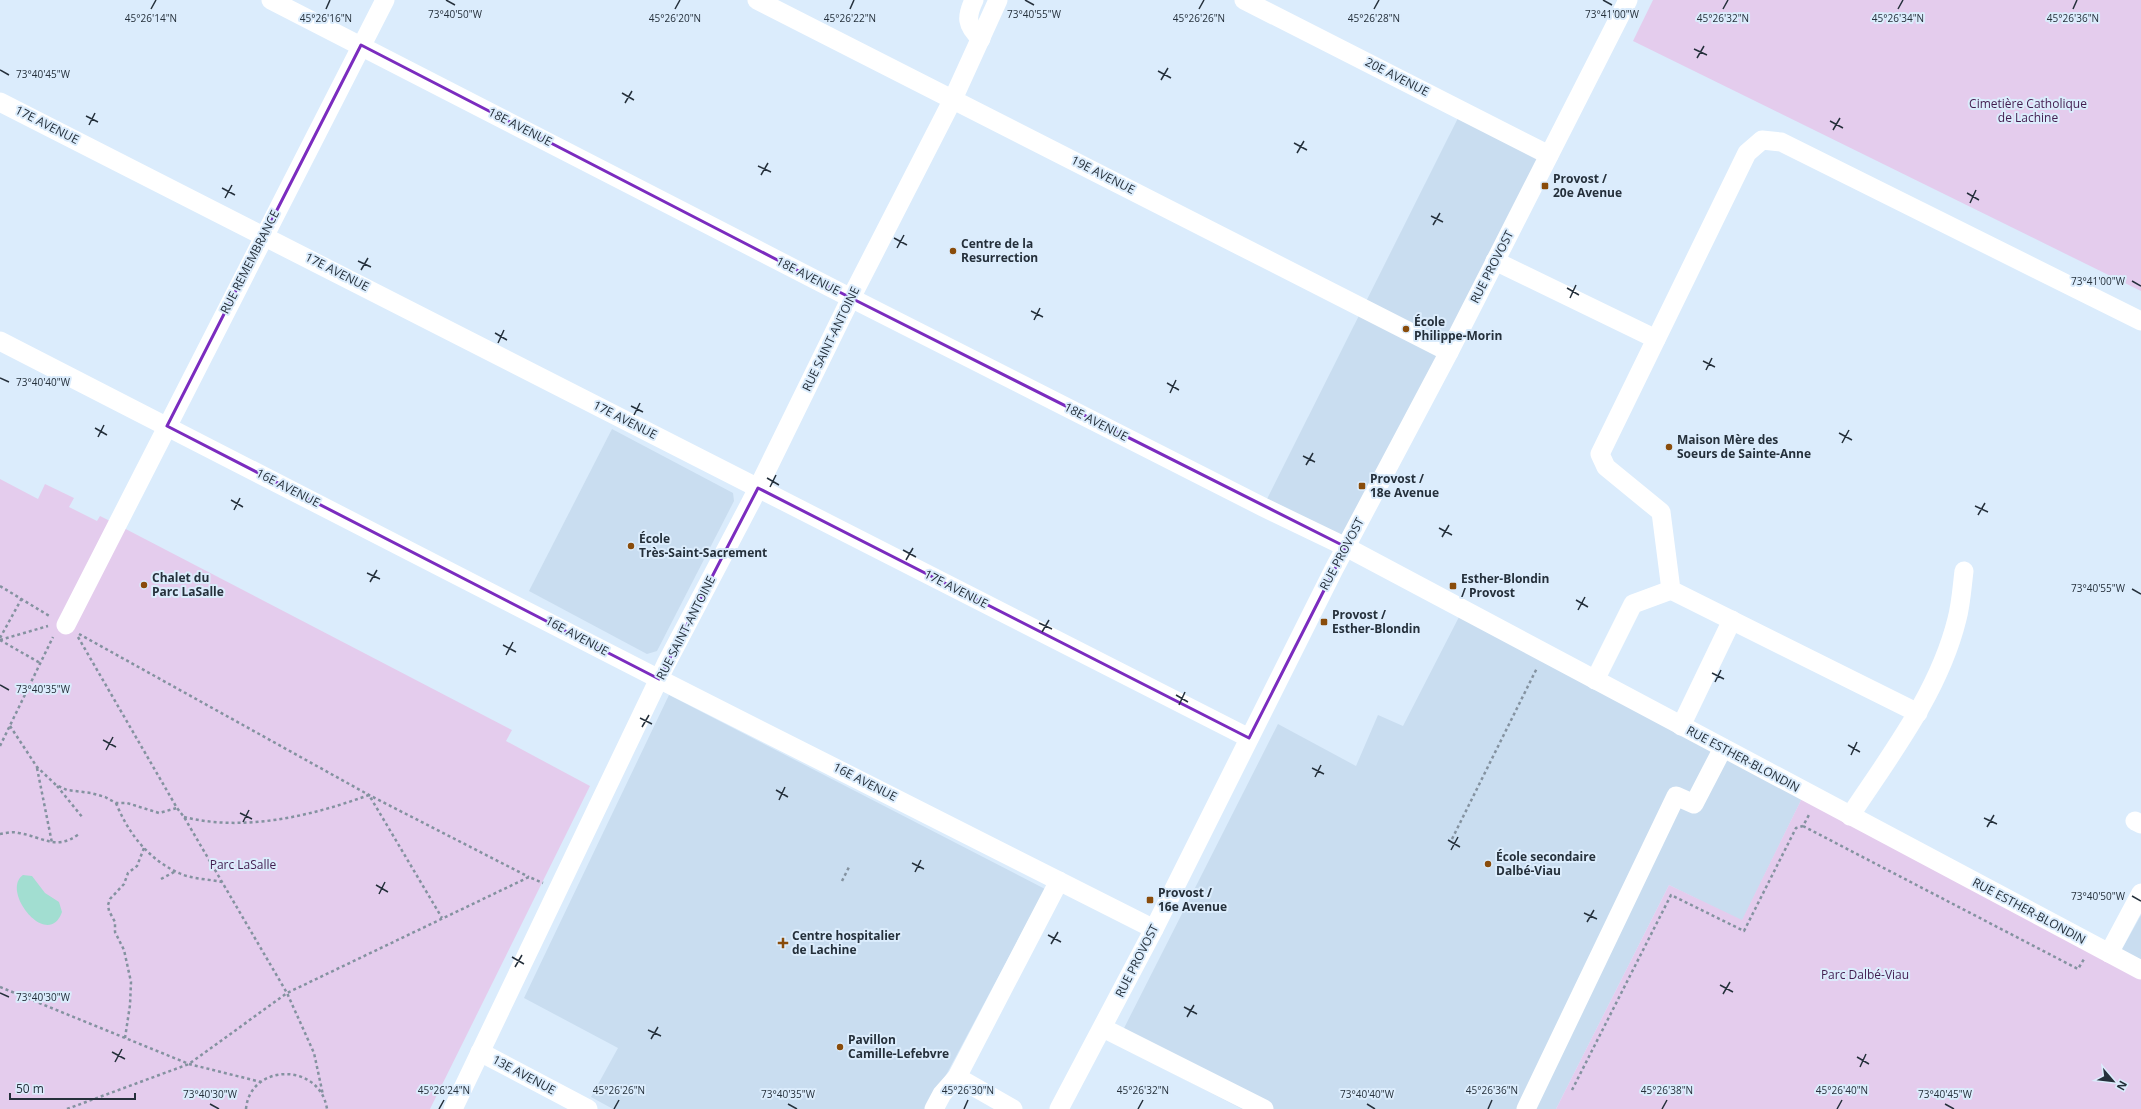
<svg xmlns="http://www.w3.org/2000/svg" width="2141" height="1109" font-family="'Open Sans',sans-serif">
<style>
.built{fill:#c9ddf0}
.green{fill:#e4cced}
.water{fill:#a2ded1}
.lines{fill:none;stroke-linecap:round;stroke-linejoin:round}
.path{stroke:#8492a0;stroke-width:2.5;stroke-dasharray:3 3;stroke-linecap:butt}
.minor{stroke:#fff;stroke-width:19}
.marked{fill:none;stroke:#7b2cbf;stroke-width:3;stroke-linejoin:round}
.ticks{fill:none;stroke:#25303b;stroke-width:1.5}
.poi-dot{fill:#894c0b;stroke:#dbecfc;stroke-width:1.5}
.labels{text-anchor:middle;stroke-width:4;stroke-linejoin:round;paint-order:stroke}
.street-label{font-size:12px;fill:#25303b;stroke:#dbecfc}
.park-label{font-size:12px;fill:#421d4f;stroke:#dbecfc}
.poi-label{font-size:12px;font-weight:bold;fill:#25303b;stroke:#dbecfc;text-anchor:start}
.ticks-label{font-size:10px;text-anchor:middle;fill:#25303b;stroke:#dbecfc;stroke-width:4;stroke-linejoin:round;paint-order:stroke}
</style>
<rect width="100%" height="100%" fill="#dbecfc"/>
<g class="built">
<polygon points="1462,110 1549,155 1346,547 1263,507"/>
<polygon points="612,429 733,493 734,501 657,651 647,654 529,591"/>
<polygon points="1460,615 1805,792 1742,921 1669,885 1556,1109 1242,1109 1116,1044 1278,724 1356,766 1378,715 1403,726"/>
<polygon points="669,695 1045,889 928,1109 613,1109 591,1097 618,1048 524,998"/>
<polygon points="2141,915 2141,962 2121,951"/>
</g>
<g class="green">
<polygon points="1653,0 2141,0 2141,291 1633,41"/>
<polygon points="0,479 38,499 45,484 74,498 69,507 97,521 100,516 118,525 512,730 506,741 590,786 430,1109 0,1109"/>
<polygon points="1805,792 2141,970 2141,1109 1556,1109 1669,885 1742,920"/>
</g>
<path class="water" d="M23 875 32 876 45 893 59 902 62 912C48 951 0 891 23 875Z"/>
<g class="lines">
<g class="path">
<polyline points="0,586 51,617"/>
<polyline points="79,634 369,795 529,877"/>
<polyline points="78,637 177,808 184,817 287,993 314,1053 323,1095"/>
<polyline points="0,638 22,598"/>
<polyline points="0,640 48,626"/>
<polyline points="0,640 40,663"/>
<polyline points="10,726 37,767 56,785 67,790 91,793 105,797 116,803 127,803 159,813 177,808"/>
<polyline points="0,746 53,637"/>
<polyline points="37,768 52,843"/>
<polyline points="57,786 83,818"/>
<path d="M116 803C128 833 149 860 179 873 191 879 208 879 222 882"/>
<path d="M184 817C245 832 311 816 369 795L442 918"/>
<polyline points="1803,826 2078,969 2084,959"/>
<path d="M0 834C6 833 13 831 19 833 43 837 56 851 79 834"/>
<polyline points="1452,839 1537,668"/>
<polyline points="161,879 176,871"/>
<polyline points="842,881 850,865"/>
<polyline points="0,987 189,1064 261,1082"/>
<polyline points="125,1038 130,1005 131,982 124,950 115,932 115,922 109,911 108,905 110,899 124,884 128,873 137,866 144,848"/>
<polyline points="1572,1090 1671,895 1744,931 1796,828 1803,826 1810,813"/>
<polyline points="67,1109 189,1064 287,993 529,877 543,883"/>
<path d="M246 1109C250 1063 320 1062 327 1109"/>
</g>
<g class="minor">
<polyline points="271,0 851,298 1263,507 1346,547 2141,970"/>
<polyline points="757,0 1449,352"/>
<path d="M974 0C966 17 966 25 981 39"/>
<polyline points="1244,0 1549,155"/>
<polyline points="0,102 1249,738"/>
<polyline points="1495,261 1656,339"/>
<polyline points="0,341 659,679 1154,929"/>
<polyline points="66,625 385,0"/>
<polyline points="1595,680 1633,604 1671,590"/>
<polyline points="1918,713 1671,590 1661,512 1606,467 1600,454 1747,153 1762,140 1781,142 2141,321"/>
<polyline points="1681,726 1732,620"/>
<path d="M1850 816C1891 754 1939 692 1957 619 1961 604 1962 587 1964 571"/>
<polyline points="2135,821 2141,824"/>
<polyline points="2109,953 2141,893"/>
<polyline points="1103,1028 1264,1109"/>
<polyline points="480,1052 588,1109"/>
<polyline points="957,1077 1013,1109"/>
<polyline points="453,1109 666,664 752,500 851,298 953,99 998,0"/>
<polyline points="934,1109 942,1094 957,1077 1059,881"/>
<polyline points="1059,1109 1154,929 1334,569 1449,352 1628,0"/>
<polyline points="1526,1109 1676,796 1694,804 1723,748"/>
</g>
</g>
<path class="marked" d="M361 45 851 298 1346 547 1249 738 758 488 659 679 167 426Z"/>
<path class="ticks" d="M446 0 455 5M1025 0 1034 5M1603 0 1612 5M151 9 156 0M326 9 330 0M675 9 680 0M850 9 854 0M1199 9 1204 0M1374 9 1379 0M1723 9 1728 0M1898 9 1903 0M2073 9 2077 0M1694 49 1707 55M1697 58 1704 46M0 70 9 75M1158 71 1171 78M1161 80 1168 68M622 93 634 100M625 103 632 91M86 116 98 122M1830 121 1843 128M89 125 95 113M1833 130 1840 118M1294 143 1307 150M1297 153 1304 141M758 166 771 172M761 175 768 163M222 188 235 195M1967 193 1979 200M225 198 232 185M1970 203 1976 190M1431 216 1443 222M1433 225 1440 213M894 238 907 245M897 248 904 235M358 261 371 267M361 270 368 258M2132 281 2141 286M1567 288 1579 295M1570 298 1576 285M1031 311 1043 317M1034 320 1040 308M495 333 507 340M498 343 504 330M1703 361 1715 367M1706 370 1712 358M0 378 9 382M1167 383 1179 390M1170 393 1176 380M631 406 643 412M634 415 640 403M95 428 107 435M1839 433 1852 440M98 437 104 425M1842 443 1849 430M1303 456 1315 462M1306 465 1313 453M767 478 779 485M770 487 776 475M231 500 243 507M1975 506 1988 512M234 510 240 498M1978 515 1985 503M1439 528 1452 535M1442 537 1449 525M903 550 916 557M906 560 913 548M367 573 380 579M370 582 377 570M2132 589 2141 594M1576 600 1588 607M1578 610 1585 597M1039 623 1052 629M1042 632 1049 620M503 645 516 652M506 655 513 642M1712 673 1724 679M1715 682 1721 670M0 685 9 690M1176 695 1188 702M1179 705 1185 692M640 718 652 724M642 727 649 715M103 740 116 747M1848 745 1860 752M106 750 113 737M1851 755 1857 742M1312 768 1324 774M1315 777 1321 765M776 790 788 797M779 800 785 787M240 813 252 819M1984 818 1997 824M243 822 249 810M1987 827 1994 815M1448 840 1460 847M1451 850 1458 837M912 863 924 869M915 872 921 860M376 885 388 892M379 894 385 882M2132 896 2141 901M1584 913 1597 919M1587 922 1594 910M1048 935 1061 942M1051 944 1058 932M512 957 524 964M515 967 522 955M1720 985 1733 992M0 993 9 997M1723 994 1730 982M1184 1007 1197 1014M1187 1017 1194 1005M648 1030 661 1036M651 1039 658 1027M112 1052 125 1059M1857 1057 1869 1064M115 1062 122 1049M1860 1067 1866 1054M210 1104 219 1109M788 1104 797 1109M1367 1104 1375 1109M1945 1104 1954 1109M439 1109 444 1100M614 1109 619 1100M964 1109 968 1100M1138 1109 1143 1100M1488 1109 1492 1100M1662 1109 1667 1100M1837 1109 1842 1100"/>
<g class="poi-dot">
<rect x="1541" y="182" width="8" height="8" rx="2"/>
<circle cx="953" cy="251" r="4"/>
<circle cx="1406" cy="329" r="4"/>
<circle cx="1669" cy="447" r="4"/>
<rect x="1358" y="482" width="8" height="8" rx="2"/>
<circle cx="631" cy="546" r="4"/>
<circle cx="144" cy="585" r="4"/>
<rect x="1449" y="582" width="8" height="8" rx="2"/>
<rect x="1320" y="618" width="8" height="8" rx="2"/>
<circle cx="1488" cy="864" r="4"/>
<rect x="1146" y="896" width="8" height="8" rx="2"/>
<path d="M781 937h4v4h4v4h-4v4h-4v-4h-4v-4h4z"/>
<circle cx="840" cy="1047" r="4"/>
</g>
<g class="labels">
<g class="street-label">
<text transform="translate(1397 77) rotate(27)" y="4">20E AVENUE</text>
<text transform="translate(47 125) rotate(27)" y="4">17E AVENUE</text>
<text transform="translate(520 127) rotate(27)" y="4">18E AVENUE</text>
<text transform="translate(1103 175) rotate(27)" y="4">19E AVENUE</text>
<text transform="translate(250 262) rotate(-63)" y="4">RUE REMEMBRANCE</text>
<text transform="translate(1492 267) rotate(-63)" y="4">RUE PROVOST</text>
<text transform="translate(337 272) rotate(27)" y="4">17E AVENUE</text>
<text transform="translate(808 276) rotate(27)" y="4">18E AVENUE</text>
<text transform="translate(831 339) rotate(-64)" y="4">RUE SAINT-ANTOINE</text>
<text transform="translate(625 420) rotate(27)" y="4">17E AVENUE</text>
<text transform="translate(1096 422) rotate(27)" y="4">18E AVENUE</text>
<text transform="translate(288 488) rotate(27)" y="4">16E AVENUE</text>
<text transform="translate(1342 554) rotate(-62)" y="4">RUE PROVOST</text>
<text transform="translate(956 589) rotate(27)" y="4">17E AVENUE</text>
<text transform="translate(686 628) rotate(-63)" y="4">RUE SAINT-ANTOINE</text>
<text transform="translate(577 636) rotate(28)" y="4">16E AVENUE</text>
<text transform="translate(1743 759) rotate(28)" y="4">RUE ESTHER-BLONDIN</text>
<text transform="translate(865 782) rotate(27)" y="4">16E AVENUE</text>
<text transform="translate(2029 911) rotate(28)" y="4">RUE ESTHER-BLONDIN</text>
<text transform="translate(1137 961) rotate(-63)" y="4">RUE PROVOST</text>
<text transform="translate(524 1075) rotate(28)" y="4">13E AVENUE</text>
</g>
<g class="park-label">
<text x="2028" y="108">Cimetière Catholique<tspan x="2028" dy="14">de Lachine</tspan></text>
<text x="243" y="869">Parc LaSalle</text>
<text x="1865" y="979">Parc Dalbé-Viau</text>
</g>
<g class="poi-label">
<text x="1553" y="183">Provost /<tspan x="1553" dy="14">20e Avenue</tspan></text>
<text x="961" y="248">Centre de la<tspan x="961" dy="14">Resurrection</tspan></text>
<text x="1414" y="326">École<tspan x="1414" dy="14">Philippe-Morin</tspan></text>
<text x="1677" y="444">Maison Mère des<tspan x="1677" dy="14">Soeurs de Sainte-Anne</tspan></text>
<text x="1370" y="483">Provost /<tspan x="1370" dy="14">18e Avenue</tspan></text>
<text x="639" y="543">École<tspan x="639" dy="14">Très-Saint-Sacrement</tspan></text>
<text x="152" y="582">Chalet du<tspan x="152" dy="14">Parc LaSalle</tspan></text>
<text x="1461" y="583">Esther-Blondin<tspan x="1461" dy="14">/ Provost</tspan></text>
<text x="1332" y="619">Provost /<tspan x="1332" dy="14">Esther-Blondin</tspan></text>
<text x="1496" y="861">École secondaire<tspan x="1496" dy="14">Dalbé-Viau</tspan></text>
<text x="1158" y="897">Provost /<tspan x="1158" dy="14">16e Avenue</tspan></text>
<text x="792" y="940">Centre hospitalier<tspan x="792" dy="14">de Lachine</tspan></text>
<text x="848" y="1044">Pavillon<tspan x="848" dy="14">Camille-Lefebvre</tspan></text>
</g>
</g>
<g class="ticks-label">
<text x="455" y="18">73°40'50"W</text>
<text x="1034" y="18">73°40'55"W</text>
<text x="1612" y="18">73°41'00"W</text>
<text x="151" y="22">45°26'14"N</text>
<text x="326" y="22">45°26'16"N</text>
<text x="675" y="22">45°26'20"N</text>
<text x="850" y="22">45°26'22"N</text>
<text x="1199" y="22">45°26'26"N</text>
<text x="1374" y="22">45°26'28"N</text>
<text x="1723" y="22">45°26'32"N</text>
<text x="1898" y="22">45°26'34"N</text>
<text x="2073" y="22">45°26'36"N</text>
<text x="43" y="78">73°40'45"W</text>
<text x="2098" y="285">73°41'00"W</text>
<text x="43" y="386">73°40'40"W</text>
<text x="2098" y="592">73°40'55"W</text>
<text x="43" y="693">73°40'35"W</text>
<text x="2098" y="900">73°40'50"W</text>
<text x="43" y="1001">73°40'30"W</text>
<text x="444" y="1094">45°26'24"N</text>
<text x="619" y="1094">45°26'26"N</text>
<text x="968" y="1094">45°26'30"N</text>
<text x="1143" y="1094">45°26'32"N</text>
<text x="1492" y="1094">45°26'36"N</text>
<text x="1667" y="1094">45°26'38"N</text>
<text x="1842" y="1094">45°26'40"N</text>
<text x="210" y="1098">73°40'30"W</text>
<text x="788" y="1098">73°40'35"W</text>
<text x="1367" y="1098">73°40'40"W</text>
<text x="1945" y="1098">73°40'45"W</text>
</g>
<g transform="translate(2113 1081) rotate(118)" stroke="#dbecfc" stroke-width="3" paint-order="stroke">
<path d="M0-3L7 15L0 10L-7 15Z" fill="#25303b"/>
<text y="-6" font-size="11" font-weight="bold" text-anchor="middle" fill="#25303b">N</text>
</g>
<path d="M10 1093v6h125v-6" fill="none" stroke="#25303b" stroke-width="2"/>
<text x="16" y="1093" font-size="12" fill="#25303b" stroke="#dbecfc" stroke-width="3" paint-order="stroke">50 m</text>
</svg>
